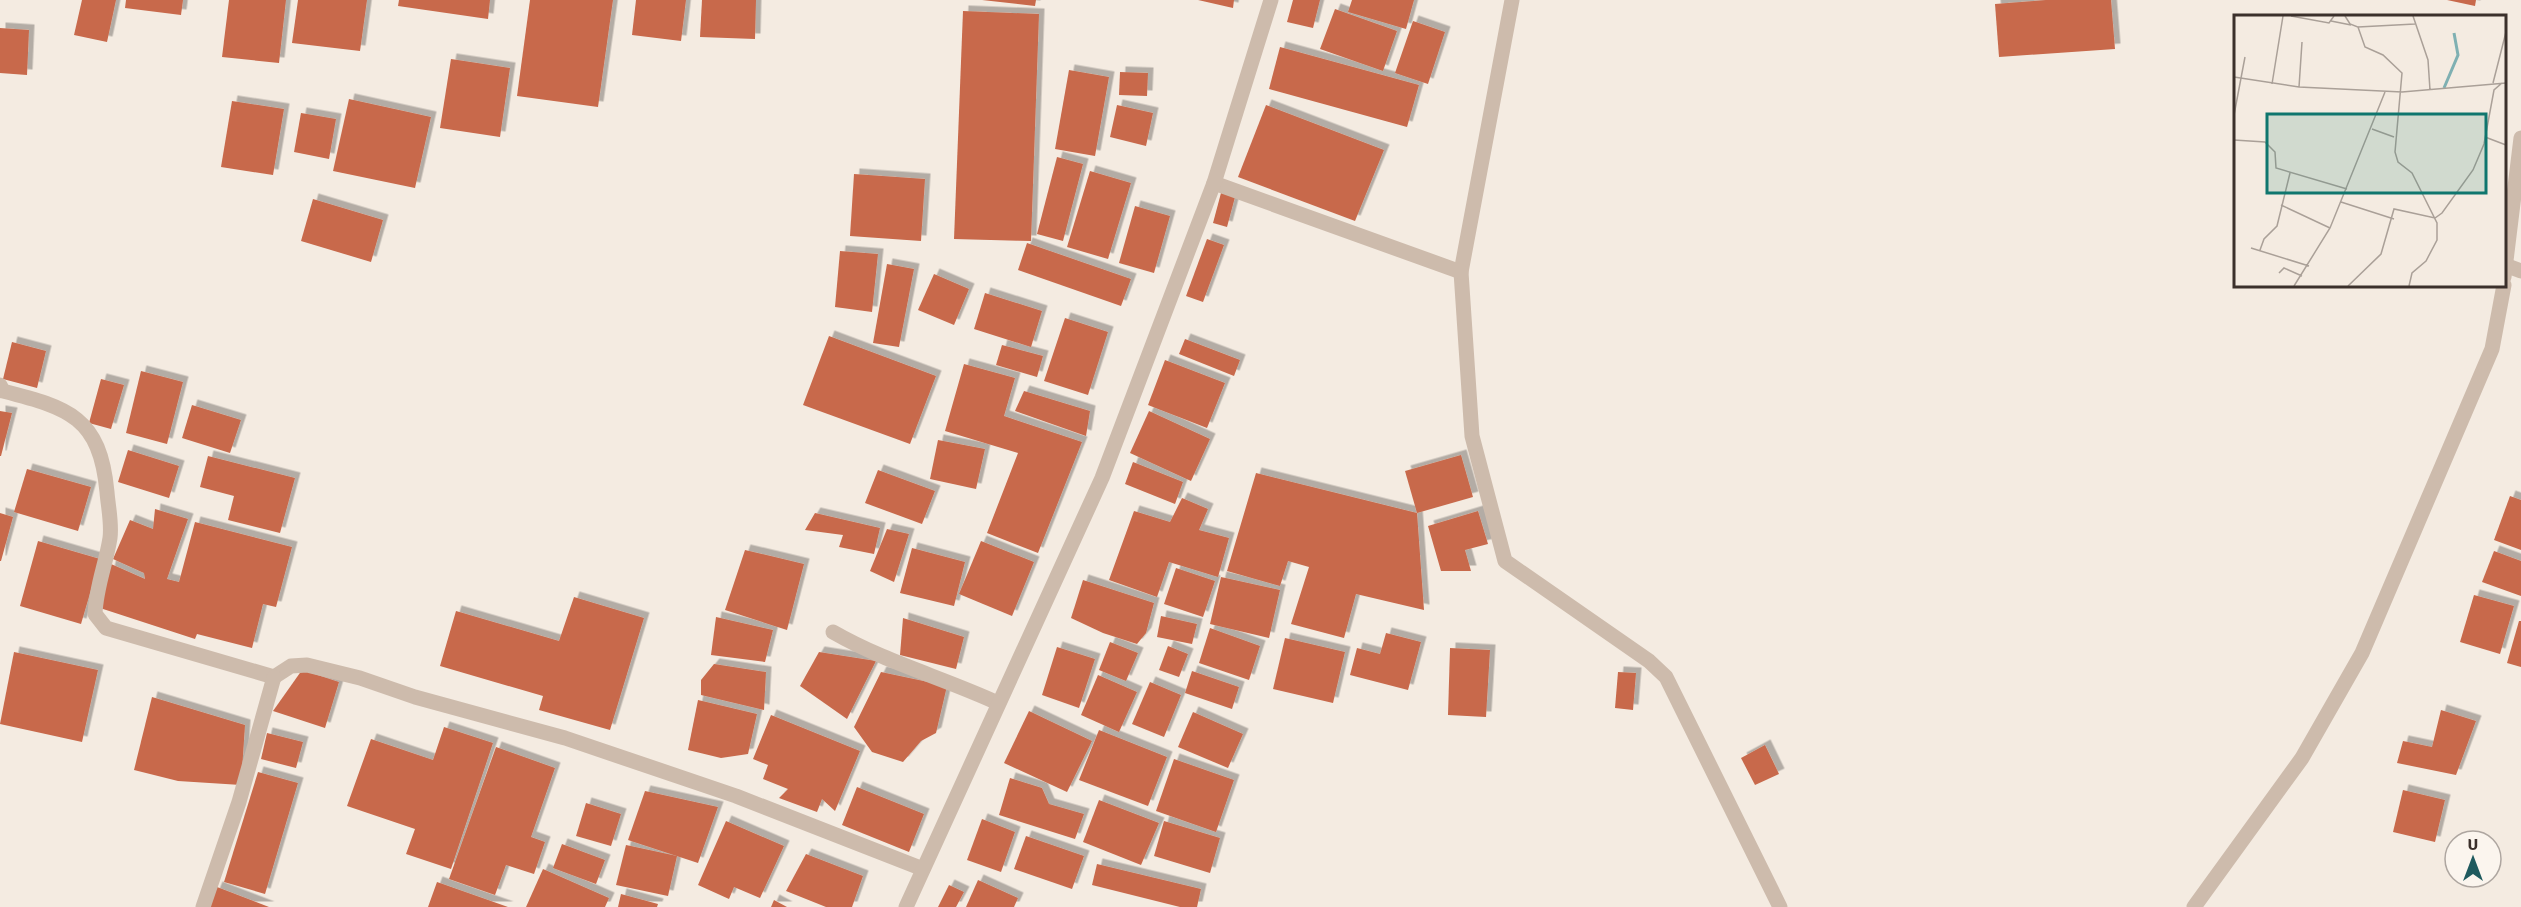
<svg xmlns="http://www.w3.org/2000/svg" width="2521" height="907" font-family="Signika,sans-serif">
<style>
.building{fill:#c8694b;filter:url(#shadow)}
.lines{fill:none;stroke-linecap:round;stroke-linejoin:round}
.minor{stroke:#cdbbac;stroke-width:15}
.tertiary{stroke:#cdbbac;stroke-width:15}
.inset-river{fill:none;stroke:#7fb0b2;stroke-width:3}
.inset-road{fill:none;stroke:#aaa098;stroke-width:1.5}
.view{fill:#0f766e;fill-opacity:0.15;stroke:#0f766e;stroke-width:3}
.inset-edge{fill:none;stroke:#3b302b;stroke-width:3}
</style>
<defs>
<filter id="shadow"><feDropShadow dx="5.5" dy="-5.5" stdDeviation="0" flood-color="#0004"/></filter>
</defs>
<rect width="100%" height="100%" fill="#f4ebe1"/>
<g class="building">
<polygon points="82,0 116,0 107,42 74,35"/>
<polygon points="126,0 183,0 181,15 125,8"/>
<polygon points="229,0 286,0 279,63 222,57"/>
<polygon points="298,0 367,0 360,51 292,43"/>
<polygon points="399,0 490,0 488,19 398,6"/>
<polygon points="530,0 613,0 598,107 517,96"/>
<polygon points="636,0 686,0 681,41 632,35"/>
<polygon points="702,0 756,0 755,39 700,37"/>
<polygon points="982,0 1036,0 1035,6"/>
<polygon points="1198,0 1234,0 1233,8"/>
<polygon points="1293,0 1320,0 1313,28 1287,22"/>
<polygon points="1352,0 1414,0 1406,29 1348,12"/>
<polygon points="2046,0 2111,0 2115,49 1999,57 1995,4"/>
<polygon points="2447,0 2476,0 2475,6"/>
<polygon points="1335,9 1397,31 1383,71 1320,49"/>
<polygon points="963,11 1039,14 1031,241 954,239"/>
<polygon points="1413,21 1445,32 1428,84 1395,73"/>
<polygon points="0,28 29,30 27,75 0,73"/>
<polygon points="1280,47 1419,85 1407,127 1269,89"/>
<polygon points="451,59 510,68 500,137 440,128"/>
<polygon points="1069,70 1109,77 1095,156 1055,149"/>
<polygon points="1120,72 1148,73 1147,96 1119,95"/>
<polygon points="349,99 431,117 415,188 333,171"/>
<polygon points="232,101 284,109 273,175 221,167"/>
<polygon points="1117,105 1153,113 1146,146 1110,137"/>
<polygon points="1266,105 1384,150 1355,221 1238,177"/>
<polygon points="301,113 336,119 329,159 294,152"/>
<polygon points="1057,157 1083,164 1063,241 1037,234"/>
<polygon points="1090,171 1131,183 1108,259 1067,247"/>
<polygon points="854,174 925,179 921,241 850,236"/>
<polygon points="1221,193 1235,197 1227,227 1213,223"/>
<polygon points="313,199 383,220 371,262 301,241"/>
<polygon points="1135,206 1170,216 1154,273 1119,263"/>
<polygon points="1207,239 1224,245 1203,302 1186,296"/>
<polygon points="1027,243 1131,279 1121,306 1018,270"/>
<polygon points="840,251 878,254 872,312 835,307"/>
<polygon points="887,264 914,269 899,347 873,343"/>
<polygon points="934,274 969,289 954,325 918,310"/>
<polygon points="985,293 1042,311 1031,347 974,329"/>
<polygon points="1065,318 1108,332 1088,395 1044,381"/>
<polygon points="829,336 936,376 910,444 803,405"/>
<polygon points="1185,339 1240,360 1234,376 1179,354"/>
<polygon points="12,342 46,351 37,388 3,379"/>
<polygon points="1002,345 1043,356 1037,377 996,365"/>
<polygon points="1165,360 1225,383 1207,428 1148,405"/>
<polygon points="964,364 1015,378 1004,416 1082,442 1038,553 987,533 1018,453 945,431"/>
<polygon points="141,371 183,382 167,444 126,433"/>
<polygon points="101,379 124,385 111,429 89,423"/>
<polygon points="1024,391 1090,411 1086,436 1015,411"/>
<polygon points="192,405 241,420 230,453 182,438"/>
<polygon points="0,411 12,413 1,456 0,456"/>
<polygon points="1149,411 1210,439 1191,481 1130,453"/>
<polygon points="938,440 985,449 976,489 930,479"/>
<polygon points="128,450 179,466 169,498 118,482"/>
<polygon points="1461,455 1473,497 1417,513 1405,471"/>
<polygon points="208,456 295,478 280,533 228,520 234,496 200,487"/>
<polygon points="1133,462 1183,482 1175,504 1125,484"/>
<polygon points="27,469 91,487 78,531 14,512"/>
<polygon points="878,470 935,491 922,524 865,503"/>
<polygon points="1256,473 1417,513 1424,610 1356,594 1344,638 1291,624 1309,567 1288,561 1280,586 1227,571"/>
<polygon points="2510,496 2521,500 2521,550 2494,540"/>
<polygon points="1182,498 1208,509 1199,530 1229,538 1218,577 1169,562 1157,597 1109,580 1134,511 1170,522"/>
<polygon points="155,509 188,519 167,579 179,582 195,522 292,547 276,607 263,604 252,648 197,634 195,639 100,608 111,564 145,579 144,573 113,559 130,520 153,529"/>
<polygon points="1478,511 1488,544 1465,550 1471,571 1441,571 1428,526"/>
<polygon points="0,513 13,517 1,561 0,561"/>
<polygon points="815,513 880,528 874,554 839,547 843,535 805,530"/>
<polygon points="887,529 909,534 894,582 870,571"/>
<polygon points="38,541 100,559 81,624 20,606"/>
<polygon points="981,541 1034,562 1012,616 959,594"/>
<polygon points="912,548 965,562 954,606 900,593"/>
<polygon points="745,550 804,564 787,630 725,610"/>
<polygon points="2494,551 2521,561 2521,596 2482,582"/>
<polygon points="1176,568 1215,581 1203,617 1164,604"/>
<polygon points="1221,577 1280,590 1269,638 1210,624"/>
<polygon points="1083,580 1154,603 1146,633 1137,644 1103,633 1071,618"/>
<polygon points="2474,595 2514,606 2500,654 2460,642"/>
<polygon points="574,597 644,618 610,730 539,710 543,696 440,666 456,611 559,641"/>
<polygon points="1161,616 1197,624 1192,644 1157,637"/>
<polygon points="716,617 773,630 765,662 711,655"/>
<polygon points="903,618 964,637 956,669 900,655"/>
<polygon points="2519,621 2521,621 2521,667 2507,663"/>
<polygon points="1210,628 1260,646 1249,680 1199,663"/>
<polygon points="1386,633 1421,642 1408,690 1350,675 1357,648 1380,654"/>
<polygon points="1285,638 1345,652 1333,703 1273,689"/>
<polygon points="1110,642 1138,653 1126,681 1099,670"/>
<polygon points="1168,646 1188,654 1179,677 1159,670"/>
<polygon points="1057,647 1095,659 1079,708 1042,695"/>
<polygon points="1450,648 1490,650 1486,717 1448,715"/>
<polygon points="14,652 98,670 82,742 0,724"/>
<polygon points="819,652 876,661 847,719 800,686"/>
<polygon points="714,664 766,672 764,710 701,695 701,680"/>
<polygon points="302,670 339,682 325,728 273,711"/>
<polygon points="1192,671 1239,687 1232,709 1185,693"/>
<polygon points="881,672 947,686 936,733 921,741 903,762 872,752 854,727"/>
<polygon points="1618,672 1636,673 1633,710 1615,708"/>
<polygon points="1098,675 1137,692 1119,732 1081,715"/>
<polygon points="1150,682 1181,695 1164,737 1132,724"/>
<polygon points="152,697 245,725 241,785 178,781 134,770"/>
<polygon points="698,700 757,714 748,754 721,758 688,750"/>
<polygon points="2441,710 2476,721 2456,775 2397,763 2403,741 2432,747"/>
<polygon points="1029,711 1092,741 1067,792 1004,763"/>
<polygon points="1193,712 1243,734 1228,768 1178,747"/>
<polygon points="771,715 860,751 835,811 822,799 817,812 779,798 788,789 763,779 768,765 753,759"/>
<polygon points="444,727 493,743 451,869 406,854 415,829 347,806 371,739 433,760"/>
<polygon points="1099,730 1167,757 1148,806 1079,780"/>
<polygon points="267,733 303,742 296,768 261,759"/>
<polygon points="1765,745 1779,774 1755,785 1741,758"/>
<polygon points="496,747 555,768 531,837 545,842 534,874 506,865 495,895 449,879"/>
<polygon points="1174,759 1234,780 1216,832 1156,811"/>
<polygon points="258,772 298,783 265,894 224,882"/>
<polygon points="1010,778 1042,788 1049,804 1084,814 1075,839 999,815"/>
<polygon points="857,787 924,814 909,852 842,825"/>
<polygon points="2403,790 2445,800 2435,842 2393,832"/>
<polygon points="645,791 718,807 698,863 628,840"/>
<polygon points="1099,800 1159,823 1141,865 1083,842"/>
<polygon points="586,803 621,814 611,846 576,836"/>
<polygon points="982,819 1015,832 1001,872 967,860"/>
<polygon points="726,821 784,846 760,898 734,887 729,899 698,885"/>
<polygon points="1164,821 1220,838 1210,873 1154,856"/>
<polygon points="1026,836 1084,856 1072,889 1014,869"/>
<polygon points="562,844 605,860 596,884 553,868"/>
<polygon points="626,845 677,856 668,896 616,885"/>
<polygon points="806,854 863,876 852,907 826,907 786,891"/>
<polygon points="1097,864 1201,889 1197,907 1180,907 1092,885"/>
<polygon points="543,869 609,898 605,907 526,907"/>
<polygon points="978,880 1018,898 1014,907 966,907"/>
<polygon points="437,882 471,894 508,907 428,907"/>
<polygon points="949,885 964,892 956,907 938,907"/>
<polygon points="217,887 269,907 209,907"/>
<polygon points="621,894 658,904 657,907 618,907"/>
<polygon points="774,900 787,907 771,907"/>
</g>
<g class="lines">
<g class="minor">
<polyline points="1512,0 1461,272 1472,436 1505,561 1649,661 1666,677 1780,907"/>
<polyline points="1214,183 1461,272"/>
<polyline points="2505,265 2521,271"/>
<polyline points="2504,277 2521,138"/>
<path d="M0 385 3 391C69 408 100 417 107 492 108 506 112 523 110 538 106 564 96 587 95 614L106 628 274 677 291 666 307 665 360 678 415 697 565 738 736 796 923 869"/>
<path d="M833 632C885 662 944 678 998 703"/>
<polyline points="203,907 239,802 274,677"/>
<polyline points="2194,907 2302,758 2362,653 2492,349 2504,285"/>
</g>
<polyline class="tertiary" points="906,907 1102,478 1214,183 1271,0"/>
</g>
<g transform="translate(2234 15)">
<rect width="272" height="272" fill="#f4ebe1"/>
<path class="inset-river" d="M210 73 224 40 220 18"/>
<path class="inset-road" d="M57 1 95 8 100 1M111 1 116 9 124 12 131 32 149 40 168 58 161 137 164 147 178 158 203 208V225L192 246 178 258 175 271M179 1 194 45 196 75M97 6 117 10M124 12 181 9M0 62 65 72 168 77 272 68M259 68 272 17M38 69 49 1M65 72 68 27M0 100 11 42M138 114 160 122M251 122 272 130M0 125 31 127 41 137 42 153 113 174M107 187 160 204M47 190 96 213M17 233 75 251M26 235 30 224 43 211 56 158M45 258 50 253 68 261M60 271 96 213 151 77M114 271 147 239 160 194 201 203 208 198 239 155 250 129 260 75 268 68"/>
<path class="view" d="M33 99H252V178H33Z"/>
<rect width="272" height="272" class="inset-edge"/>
</g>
<g transform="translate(2473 859)"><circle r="28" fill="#fbf5ee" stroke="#aea6a0" stroke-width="1.5"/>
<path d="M0-4.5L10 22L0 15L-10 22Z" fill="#1f5a5e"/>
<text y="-9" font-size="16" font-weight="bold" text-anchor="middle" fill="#3b302b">U</text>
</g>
</svg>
